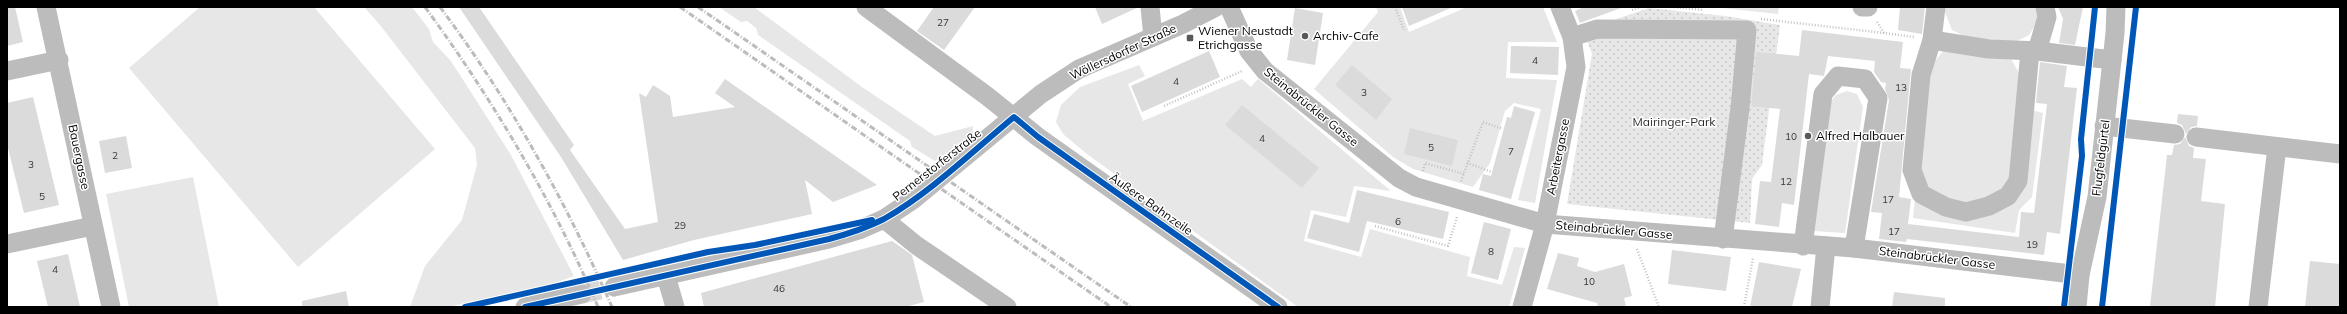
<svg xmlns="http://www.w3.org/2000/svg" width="2347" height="314" font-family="Mulish,sans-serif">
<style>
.grass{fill:#e7e7e7}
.park{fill:url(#park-dots)}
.building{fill:#dbdbdb}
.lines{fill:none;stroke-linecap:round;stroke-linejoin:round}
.minor-tunnel{stroke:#d9d9d9;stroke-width:19;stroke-dasharray:19 10;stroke-linecap:butt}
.path{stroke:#c2c2c2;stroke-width:2.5;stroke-dasharray:1 2;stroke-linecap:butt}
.minor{stroke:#bcbcbc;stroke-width:19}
.rail{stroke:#bcbcbc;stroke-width:3;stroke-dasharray:6 2 1 2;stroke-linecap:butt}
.cycleway-casing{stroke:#fff;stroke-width:8}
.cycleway{stroke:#0057b8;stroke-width:6}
.poi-dot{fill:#595959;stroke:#fff;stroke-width:1.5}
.labels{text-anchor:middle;stroke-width:3;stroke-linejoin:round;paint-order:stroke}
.number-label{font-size:10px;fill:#373737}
.poi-label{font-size:12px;fill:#000;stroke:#fff;text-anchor:start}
.street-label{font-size:12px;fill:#000;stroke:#fff}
.park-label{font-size:12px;fill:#2b2b2b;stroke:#fff}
</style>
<defs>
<pattern id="park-dots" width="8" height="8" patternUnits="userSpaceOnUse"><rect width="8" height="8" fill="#e7e7e7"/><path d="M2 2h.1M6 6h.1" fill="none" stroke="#c4c4c4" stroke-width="1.8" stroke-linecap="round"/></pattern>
</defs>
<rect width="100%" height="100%" fill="#fff"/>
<g class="grass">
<polygon points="200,7 314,7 435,149 298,267 129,68"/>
<polygon points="364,7 412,7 429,29 433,42 451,61 511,155 574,276 541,288 447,307 410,307 425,266 462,220 477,165 475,148 380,25"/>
<polygon points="719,7 754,7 862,87 935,136 973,126 972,139 935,161 912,147 910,141 758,35 756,28 747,21 741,22"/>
<polygon points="1376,7 1400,7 1409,32 1467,7 1543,7 1557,42 1508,42 1506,78 1557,80 1535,203 1518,200 1541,109 1514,103 1505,111 1490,163 1473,187 1413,169 1393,157 1314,89 1378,12"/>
<polygon points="1713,7 1779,7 1778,14"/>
<polygon points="1943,7 2038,7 2037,22 2029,35 2015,42 1970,39 1952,30"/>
<polygon points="1943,51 2011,59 2022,78 2018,107 2043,113 2032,197 2019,210 2015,233 1913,218 1927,71"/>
<polygon points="1139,65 1145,76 1128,84 1143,121 1242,79 1251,87 1258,79 1391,191 1354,186 1346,217 1311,210 1304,241 1361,257 1370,229 1470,257 1467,276 1502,285 1514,247 1525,248 1509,307 1298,307 1087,154 1063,134 1056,122 1061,105 1080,87"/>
<polygon points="1847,91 1857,94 1863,107 1845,233 1813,231 1827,106 1836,95"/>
<polygon points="193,177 219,307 129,307 106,194"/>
</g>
<polygon class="park" points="1649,8 1725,16 1780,25 1762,165 1752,179 1750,223 1567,204 1592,54 1587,40 1608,22"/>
<g class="building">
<polygon points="7,7 15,7 23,42 7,46"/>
<polygon points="459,7 479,7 574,145 570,150 625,229 658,222 639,93 646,97 653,85 670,96 673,117 735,107 715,93 725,79 877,185 833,202 805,180 812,214 694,240 623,260 561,157"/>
<polygon points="934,7 975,7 944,50 917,31"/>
<polygon points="1095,7 1139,7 1102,24"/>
<polygon points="1402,7 1453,7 1409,26"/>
<polygon points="1584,7 1621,7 1621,8 1580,23 1575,11"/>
<polygon points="1900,7 1925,7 1922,34 1898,30"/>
<polygon points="2058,7 2083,7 2075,45 2059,43 2063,19"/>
<polygon points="1295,8 1323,13 1315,65 1287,60"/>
<polygon points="1802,30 1903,42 1900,68 1911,69 1899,197 1911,199 1908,224 2019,237 2021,212 2034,213 2047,104 2036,103 2040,62 2067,66 2064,87 2077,88 2060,234 2047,232 2044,255 1907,239 1906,242 1879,239 1882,213 1871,212 1889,100 1885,89 1886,83 1881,82 1874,72 1875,61 1828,56 1824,76 1809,74 1794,205 1782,203 1779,227 1755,224 1760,181 1771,182 1780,109 1751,106 1756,52 1799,56"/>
<polygon points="1511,46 1559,47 1558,75 1510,73"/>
<polygon points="1209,51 1220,77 1142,112 1131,86"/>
<polygon points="1352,65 1392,99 1376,120 1335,85"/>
<polygon points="33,97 59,205 24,213 7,144 7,103"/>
<polygon points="1242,105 1319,168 1302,188 1225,125"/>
<polygon points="1514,106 1535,112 1511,199 1479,190 1483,174 1491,176 1507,117 1511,118"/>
<polygon points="2178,114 2198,116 2197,126 2191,127 2186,134 2182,125 2177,123"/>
<polygon points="1410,128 1458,140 1452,166 1404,154"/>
<polygon points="126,136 132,168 105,173 99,141"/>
<polygon points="2185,137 2189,146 2194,148 2193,158 2206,159 2201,201 2225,204 2215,307 2150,307 2167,155 2172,155 2174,145 2180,144"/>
<polygon points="1357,190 1449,212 1443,239 1367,221 1359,252 1307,238 1314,214 1349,223"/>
<polygon points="1484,222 1511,229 1498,280 1471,273"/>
<polygon points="892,241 912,255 924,302 905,307 704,307 701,293"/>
<polygon points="1672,250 1731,257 1726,291 1668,284"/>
<polygon points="1558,253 1579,258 1577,266 1595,272 1624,264 1632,296 1624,298 1626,307 1598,307 1597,303 1547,289"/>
<polygon points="68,254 80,307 48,307 37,261"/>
<polygon points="2310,261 2340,264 2340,307 2305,307"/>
<polygon points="1759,262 1801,269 1792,307 1750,307"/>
<polygon points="346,291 349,307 302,307 302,301"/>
<polygon points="1894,292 1945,298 1945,307 1892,307"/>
</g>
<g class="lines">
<polyline class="minor-tunnel" points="582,294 614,287"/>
<g class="path">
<polyline points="1395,7 1404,30"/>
<polyline points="1674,7 1703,10"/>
<polyline points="1632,10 1641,7"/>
<polyline points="1761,19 1884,33"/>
<polyline points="1877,22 1884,33 1914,37"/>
<polyline points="1164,106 1242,71"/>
<polyline points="1467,163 1492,172"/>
<polyline points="1423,171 1425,163 1464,174"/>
<polyline points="1461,181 1483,122 1503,129"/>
<polyline points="1375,226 1448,246 1457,217"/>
<polyline points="1637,249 1659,307"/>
<polyline points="1744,307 1753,258"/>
</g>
<g class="minor">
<polyline points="46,7 111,307"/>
<polyline points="866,7 987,96 1038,137 1278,307"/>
<polyline points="1150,7 1153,37"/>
<polyline points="1229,7 1249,51 1265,71 1399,178 1416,187 1545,224 1854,248 2080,275"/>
<polyline points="1862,7 1868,7"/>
<polyline points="1936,7 1932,40 1921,75 1912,170 1921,194 1946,207 1966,212 1989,206 2008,196 2018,181 2030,51"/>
<polyline points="1572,37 1597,29 1747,30 1740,108 1723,239"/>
<polyline points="1932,40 1989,49 2037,51 2112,60"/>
<polyline points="2037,51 2047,17 2045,7"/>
<polyline points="7,71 59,60"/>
<polyline points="2104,126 2175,134"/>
<polyline points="2196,137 2340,154"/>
<polyline points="884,219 916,245 1007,307"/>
<polyline points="7,244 93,226"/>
<polyline points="1803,246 1823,94 1838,76 1865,79 1878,98 1854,248"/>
<polyline points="666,276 675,307"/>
<polyline points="614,287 829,239 859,230 884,219 914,199 1041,94 1079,69 1183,24 1216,7"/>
<polyline points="525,307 582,294"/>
<polyline points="1522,307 1545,224 1576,67 1572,37 1560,7"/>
<polyline points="1820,307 1826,246"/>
<polyline points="2077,307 2080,275 2097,197 2115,33 2116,7"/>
<polyline points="2258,307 2277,147"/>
</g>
<g class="rail">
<path d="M425 7C493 100 553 201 598 307"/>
<path d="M440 7C509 99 566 202 612 307"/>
<polyline points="680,7 1111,307"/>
<polyline points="698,7 1131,307"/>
</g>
<g class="cycleway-casing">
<g id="cycleway">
<polyline points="465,307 708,252 755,245 872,220"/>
<path d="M525 307 829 239C848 234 866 228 884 219 930 193 973 151 1014 117L1038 137 1278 307"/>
<polyline points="2064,307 2082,156 2081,139 2095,7"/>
<polyline points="2102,307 2136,7"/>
</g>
</g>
<use href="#cycleway" class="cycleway"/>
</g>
<g class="poi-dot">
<circle cx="1305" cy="36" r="4"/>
<rect x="1186" y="34" width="8" height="8" rx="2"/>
<circle cx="1808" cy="136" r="4"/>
</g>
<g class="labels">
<g class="number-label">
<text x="943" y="26">27</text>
<text x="1535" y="64">4</text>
<text x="1176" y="85">4</text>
<text x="1901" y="91">13</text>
<text x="1364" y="96">3</text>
<text x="1791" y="140">10</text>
<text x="1262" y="142">4</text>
<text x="1431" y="151">5</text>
<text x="1511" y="155">7</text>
<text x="115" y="159">2</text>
<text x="31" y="168">3</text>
<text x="1786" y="185">12</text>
<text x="42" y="200">5</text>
<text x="1888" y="203">17</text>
<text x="1398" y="225">6</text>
<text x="680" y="229">29</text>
<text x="1894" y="235">17</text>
<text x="2032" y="248">19</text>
<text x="1491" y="255">8</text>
<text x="55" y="273">4</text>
<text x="1589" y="285">10</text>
<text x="779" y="292">46</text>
</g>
<g class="poi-label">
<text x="1198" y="35">Wiener Neustadt<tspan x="1198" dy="14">Etrichgasse</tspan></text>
<text x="1313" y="40">Archiv-Cafe</text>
<text x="1816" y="140">Alfred Halbauer</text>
</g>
<g class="street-label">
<text transform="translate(1123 52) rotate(-25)" y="4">Wöllersdorfer Straße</text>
<text transform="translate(1311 107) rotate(39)" y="4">Steinabrückler Gasse</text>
<text transform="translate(79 157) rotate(78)" y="4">Bauergasse</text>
<text transform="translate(1558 157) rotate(-79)" y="4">Arbeitergasse</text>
<text transform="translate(2101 158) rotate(-83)" y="4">Flugfeldgürtel</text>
<text transform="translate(937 165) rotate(-38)" y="4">Pernerstorferstraße</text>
<text transform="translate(1151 204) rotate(35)" y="4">Äußere Bahnzeile</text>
<text transform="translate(1614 230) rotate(5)" y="4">Steinabrückler Gasse</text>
<text transform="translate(1937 258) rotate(7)" y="4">Steinabrückler Gasse</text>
</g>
<g class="park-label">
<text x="1674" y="126">Mairinger-Park</text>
</g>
</g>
<rect width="2347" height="314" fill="none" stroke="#000000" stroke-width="16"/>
</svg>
